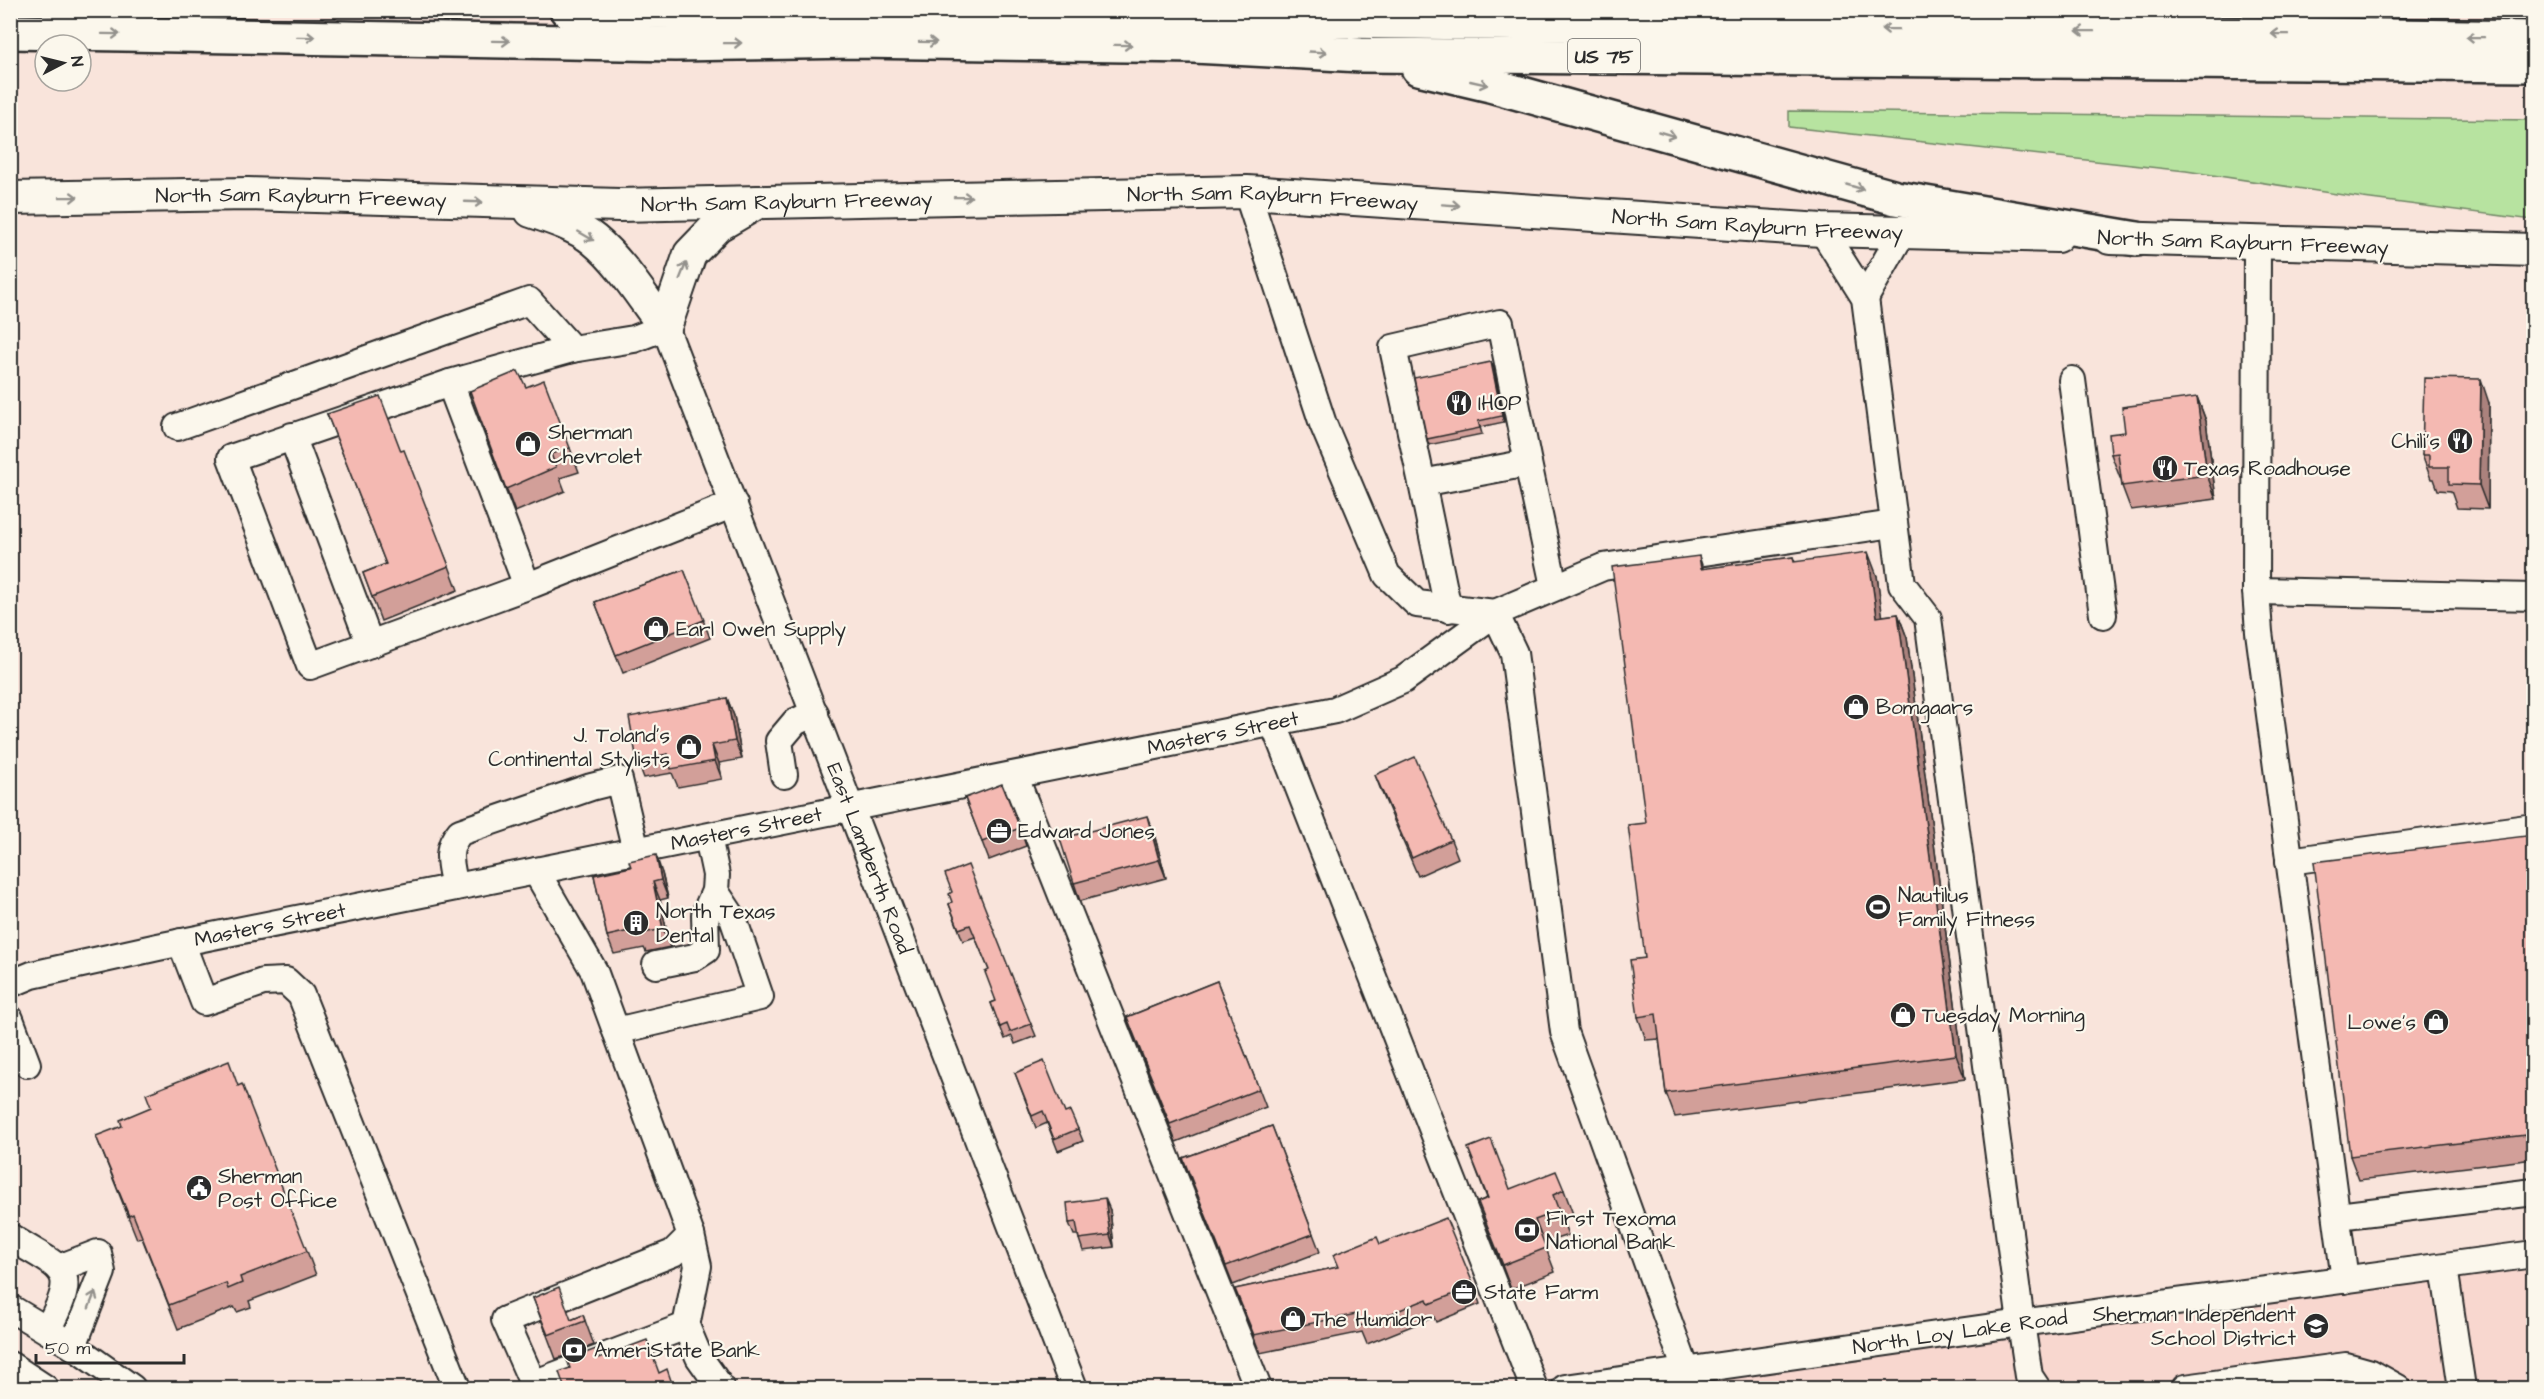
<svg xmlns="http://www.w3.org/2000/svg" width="2544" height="1399" font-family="'Architects Daughter',sans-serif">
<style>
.built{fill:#f8d7cf}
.green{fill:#b7e3a0;stroke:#718766;stroke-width:1.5}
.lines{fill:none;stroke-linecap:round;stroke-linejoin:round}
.minor-casing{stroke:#2b2b2b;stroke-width:30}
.major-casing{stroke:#2b2b2b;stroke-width:36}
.highway-casing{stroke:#2b2b2b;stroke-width:38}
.minor{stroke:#fbf7ec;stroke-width:26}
.major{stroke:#fbf7ec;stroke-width:32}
.highway{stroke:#fbf7ec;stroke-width:33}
.wall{fill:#d29f99;stroke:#2b2b2b;stroke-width:1.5}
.shaded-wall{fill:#ab827d;stroke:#2b2b2b;stroke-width:1.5}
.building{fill:#f4b9b2;stroke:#2b2b2b;stroke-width:1.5}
.oneway{stroke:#93918c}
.labels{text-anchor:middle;stroke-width:4.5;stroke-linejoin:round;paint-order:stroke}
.shield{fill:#fbf7ec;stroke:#696865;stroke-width:1.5}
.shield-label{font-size:20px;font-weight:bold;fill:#2b2b2b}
.street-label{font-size:21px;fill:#2b2b2b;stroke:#fbf7ec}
.poi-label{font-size:21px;fill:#2b2b2b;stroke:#fbf7ec;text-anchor:start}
</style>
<rect width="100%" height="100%" fill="#f9e4db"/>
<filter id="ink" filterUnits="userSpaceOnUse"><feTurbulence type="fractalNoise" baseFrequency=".0167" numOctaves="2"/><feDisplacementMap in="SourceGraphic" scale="12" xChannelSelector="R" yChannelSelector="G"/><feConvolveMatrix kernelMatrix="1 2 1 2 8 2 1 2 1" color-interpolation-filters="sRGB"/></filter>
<g filter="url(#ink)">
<polygon class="built" points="2533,1267 2533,1388 1663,1388 1662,1386"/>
<polygon class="green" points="1789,111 2533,120 2533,220 2363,198 2186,171 1789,127"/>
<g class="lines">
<g class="minor-casing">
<g id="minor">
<polyline points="1247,192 1323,424 1387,575 1417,604 1495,613"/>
<polyline points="1822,230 1865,298 1902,584 1928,618 2021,1323 2029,1376 2037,1388"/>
<polyline points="2257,243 2256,591 2259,632 2345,1280"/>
<polyline points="1865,298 1903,231"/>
<polyline points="2072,380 2103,615"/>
<polyline points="450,383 527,586"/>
<polyline points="177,427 529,301 572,349"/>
<polyline points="292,436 370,644"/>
<polyline points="1422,483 1393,348 1500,323 1528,463"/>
<path id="s1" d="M734 504 533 584 310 666 231 458 450 383 572 349 634 339 665 327 1074 1388"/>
<polyline points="2256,591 2534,597"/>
<polyline points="1448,609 1422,483 1528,463 1554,586"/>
<polyline points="1273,722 1534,1388"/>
<polyline points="784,775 779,741 795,722 815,713"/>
<polyline points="1014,775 1258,1388"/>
<polyline points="2289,861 2534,827"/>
<path d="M455 887C451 866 444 850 460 832L591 787 619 780 636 851"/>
<polyline points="181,942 204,1002 263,982 286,981 301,995 457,1388"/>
<polyline points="656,965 695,957 706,950 705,914 715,891 716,875 708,837"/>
<path id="s2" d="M10 984 32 975 158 947 1335 710 1403 680 1495 613"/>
<polyline points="10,1019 27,1064"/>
<polyline points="616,1031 760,997 733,918 715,891"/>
<polyline points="2338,1216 2534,1192"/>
<polyline points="691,1235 698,1266 686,1326 699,1357 721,1388"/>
<path d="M10 1237C64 1271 81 1267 47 1330"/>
<polyline points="2444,1267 2462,1388"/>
<polyline points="59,1268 98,1253 102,1272 73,1346"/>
<polyline points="10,1308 73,1346 132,1388"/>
<polyline points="10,1365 45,1388"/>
<polyline points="1686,1370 1564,1032 1514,653 1495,613 1603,567 1893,524"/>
<polyline points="533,1384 686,1326"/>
<polyline points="535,1388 505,1320 673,1253 691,1235 594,971 536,871"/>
<path id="s3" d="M1565 1388 2021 1323 2534 1254"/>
<polyline points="2185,1388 2346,1366 2371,1373 2398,1388"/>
</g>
</g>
<g class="major-casing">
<g id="major">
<path id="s4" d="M10 198 248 194 619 205 1247 192 1822 230 2057 236"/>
<path d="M531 211C552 218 577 226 594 240 622 263 643 299 665 327"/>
<polyline points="2110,238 2534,250"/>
<polyline points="665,327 690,254 717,226 758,202"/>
</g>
</g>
<g class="highway-casing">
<g id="highway">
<polyline points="567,10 2534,38"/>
<polyline points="10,32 675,44 856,41 1194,46 1361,55 2534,65"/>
<polyline points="1418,68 1490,85 1896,198 2137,239"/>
</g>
</g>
<use href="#minor" class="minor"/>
<use href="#major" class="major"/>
<use href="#highway" class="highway"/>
</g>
<g class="wall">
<polygon points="1494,368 1504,422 1480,427 1482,434 1429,445 1427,439"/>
<polygon points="526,387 570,448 579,472 560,478 565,491 515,512 470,391"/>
<polygon points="2197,397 2206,421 2216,499 2131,510 2122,486 2121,478 2120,478 2111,454 2125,432"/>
<polygon points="2489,403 2488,509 2457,508 2451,491 2438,490 2434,479 2431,479 2422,455"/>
<polygon points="327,414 401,451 449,566 458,590 381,621 363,573 386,564"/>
<polygon points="1793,557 1795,562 1877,576 1882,616 1898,614 1907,638 1965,1079 1675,1117 1666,1093 1659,1039 1646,1040 1638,1017 1645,958 1704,569"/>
<polygon points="684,570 710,638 623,673 595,602"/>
<polygon points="727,698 734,716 742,759 719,763 722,779 678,787 672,773 644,778 637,760"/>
<polygon points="1375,775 1451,840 1458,858 1418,876 1382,793"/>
<polygon points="965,798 1020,828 1026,846 989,860"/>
<polygon points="1154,834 1166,878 1080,901 1074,883"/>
<polygon points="2534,835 2534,1159 2359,1180 2350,1156"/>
<polygon points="662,873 668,898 660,900 670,947 646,952 644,948 614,954 607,936 594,875"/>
<polygon points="952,892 1031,1024 1036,1036 1015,1044 1012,1036 1005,1039 991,1003 996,1001 989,970 975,937 963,941 949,904 952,902"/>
<polygon points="1217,981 1266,1107 1176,1142 1127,1017"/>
<polygon points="1015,1073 1065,1113 1078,1129 1083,1141 1058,1151 1047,1123 1036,1128"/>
<polygon points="1272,1126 1320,1252 1233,1285 1183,1158"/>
<polygon points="96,1136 307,1251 316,1275 249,1301 251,1307 237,1312 234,1307 178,1329 142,1238 137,1239"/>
<polygon points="1468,1148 1510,1189 1564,1190 1573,1214 1562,1218 1568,1235 1544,1243 1555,1272 1511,1289 1478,1202 1487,1198"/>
<polygon points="1110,1210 1114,1247 1083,1251 1079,1239 1078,1235 1074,1235 1069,1223"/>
<polygon points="1380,1244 1474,1286 1480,1304 1436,1322 1434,1317 1367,1344 1362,1332 1260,1353 1235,1289 1338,1267"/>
<polygon points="533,1298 571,1320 583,1315 594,1345 556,1359"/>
</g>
<g class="shaded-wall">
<polygon points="1491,362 1494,368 1504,422 1502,416"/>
<polygon points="2481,379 2489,403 2488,509 2479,485"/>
<polygon points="2197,397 2206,421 2216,499 2207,475"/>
<polygon points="1868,552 1877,576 1886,640 1877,617"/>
<polygon points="1699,556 1707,580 1701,569"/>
<polygon points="1898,614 1907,638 1965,1079 1956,1055"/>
<polygon points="727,698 734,716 742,759 735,741"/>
<polygon points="712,745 719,763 722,779 715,761"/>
<polygon points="1147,816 1154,834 1166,878 1159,860"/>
<polygon points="656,855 662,873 668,898 661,880"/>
<polygon points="653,882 660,900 670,947 663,929"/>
<polygon points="1105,1198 1110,1210 1114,1247 1110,1235"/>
</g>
<g class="building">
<polygon points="1491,362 1502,416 1478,421 1480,428 1427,439 1414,378"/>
<polygon points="518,371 526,387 544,380 570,448 551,454 556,467 506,489 470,391"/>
<polygon points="2424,378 2481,379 2479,485 2449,484 2449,467 2429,467 2429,455 2422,455"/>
<polygon points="380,396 401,451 404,450 449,566 372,597 363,573 386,564 327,414"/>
<polygon points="2197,397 2207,475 2122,486 2118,453 2111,454 2109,434 2125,432 2122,407"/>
<polygon points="1868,552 1877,617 1898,614 1956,1055 1666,1093 1656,1014 1638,1017 1630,960 1645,958 1628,825 1646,823 1612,567 1699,556 1701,569 1793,557 1794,562"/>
<polygon points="684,570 704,620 616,655 595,602"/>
<polygon points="727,698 735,741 712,745 715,761 671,769 668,754 637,760 629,717"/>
<polygon points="1415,757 1451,840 1412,858 1375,775"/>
<polygon points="1002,784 1020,828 982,842 965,798"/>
<polygon points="1147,816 1159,860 1074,883 1060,839"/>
<polygon points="2534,835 2534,1134 2350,1156 2314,862"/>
<polygon points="656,855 661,880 653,882 663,929 639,934 638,929 607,936 594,875 631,867 629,861"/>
<polygon points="968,865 1031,1024 1010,1032 1007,1024 1000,1027 991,1003 996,1001 985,972 989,970 970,925 959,929 949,904 952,902 949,894 952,892 945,874"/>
<polygon points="1217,981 1259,1089 1170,1124 1127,1017"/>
<polygon points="229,1061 238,1086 242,1084 307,1251 240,1277 242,1283 228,1289 226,1283 169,1305 133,1214 129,1216 96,1136 122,1126 120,1120 151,1107 146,1094"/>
<polygon points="1044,1061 1065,1113 1070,1111 1078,1129 1054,1139 1043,1111 1032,1116 1015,1073"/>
<polygon points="1272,1126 1313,1234 1226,1266 1183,1158"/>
<polygon points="1491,1139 1510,1189 1556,1171 1564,1190 1553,1195 1559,1211 1535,1220 1546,1248 1503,1265 1478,1202 1488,1198 1468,1148"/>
<polygon points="1105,1198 1110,1235 1079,1239 1076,1222 1069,1223 1067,1203"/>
<polygon points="1446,1218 1474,1286 1429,1304 1427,1299 1360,1326 1356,1314 1254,1335 1235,1289 1338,1267 1333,1255 1377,1237 1380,1244"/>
<polygon points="559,1287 571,1320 583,1315 585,1321 548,1335 533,1298"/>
<polygon points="647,1340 659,1373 667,1369 674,1389 565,1389 559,1372 570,1368 567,1360 596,1349 599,1358"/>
</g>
<defs><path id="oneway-shaft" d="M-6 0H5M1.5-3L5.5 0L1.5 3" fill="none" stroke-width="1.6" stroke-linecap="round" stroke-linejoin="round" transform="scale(1.5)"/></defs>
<g class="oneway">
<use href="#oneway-shaft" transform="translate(1890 29) rotate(-179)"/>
<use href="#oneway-shaft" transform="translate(2085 31) rotate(-179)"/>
<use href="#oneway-shaft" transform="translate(111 34) rotate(1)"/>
<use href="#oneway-shaft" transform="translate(2280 34) rotate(-179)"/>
<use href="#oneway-shaft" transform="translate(306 37) rotate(1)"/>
<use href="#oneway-shaft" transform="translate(2475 37) rotate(-179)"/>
<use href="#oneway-shaft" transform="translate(501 41) rotate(1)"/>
<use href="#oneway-shaft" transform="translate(928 42) rotate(1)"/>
<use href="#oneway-shaft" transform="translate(733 43) rotate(-1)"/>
<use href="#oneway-shaft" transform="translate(1123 45) rotate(1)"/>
<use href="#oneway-shaft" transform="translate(1318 52) rotate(3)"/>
<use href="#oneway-shaft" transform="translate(1479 83) rotate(13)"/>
<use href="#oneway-shaft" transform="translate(1667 134) rotate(16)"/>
<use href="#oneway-shaft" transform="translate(1855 187) rotate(16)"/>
<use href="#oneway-shaft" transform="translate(69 197) rotate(-1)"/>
<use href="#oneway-shaft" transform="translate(963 197) rotate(-1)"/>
<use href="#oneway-shaft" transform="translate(474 202) rotate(2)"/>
<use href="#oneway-shaft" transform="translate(1451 205) rotate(4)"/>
<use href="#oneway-shaft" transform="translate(586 236) rotate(30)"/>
<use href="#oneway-shaft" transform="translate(683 271) rotate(-68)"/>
<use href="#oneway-shaft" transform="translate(92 1300) rotate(-69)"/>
</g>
</g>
<defs>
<g id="restaurant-disc" transform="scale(1.35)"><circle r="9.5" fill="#2b2b2b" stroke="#fbf7ec"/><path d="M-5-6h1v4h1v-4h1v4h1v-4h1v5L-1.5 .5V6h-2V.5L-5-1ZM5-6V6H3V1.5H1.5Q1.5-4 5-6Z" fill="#fff"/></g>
<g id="shop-disc" transform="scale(1.35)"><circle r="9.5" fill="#2b2b2b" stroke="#fbf7ec"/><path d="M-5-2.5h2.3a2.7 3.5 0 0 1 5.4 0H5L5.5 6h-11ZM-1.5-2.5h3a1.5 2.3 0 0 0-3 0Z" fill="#fff"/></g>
<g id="office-disc" transform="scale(1.35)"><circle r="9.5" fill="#2b2b2b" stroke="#fbf7ec"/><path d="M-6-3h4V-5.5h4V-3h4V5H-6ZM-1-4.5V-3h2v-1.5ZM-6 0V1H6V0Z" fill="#fff"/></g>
<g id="stadium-disc" transform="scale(1.35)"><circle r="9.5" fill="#2b2b2b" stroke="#fbf7ec"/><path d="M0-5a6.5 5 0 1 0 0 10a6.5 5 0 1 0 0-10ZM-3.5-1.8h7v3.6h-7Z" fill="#fff"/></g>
<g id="building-disc" transform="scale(1.35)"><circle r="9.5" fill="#2b2b2b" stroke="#fbf7ec"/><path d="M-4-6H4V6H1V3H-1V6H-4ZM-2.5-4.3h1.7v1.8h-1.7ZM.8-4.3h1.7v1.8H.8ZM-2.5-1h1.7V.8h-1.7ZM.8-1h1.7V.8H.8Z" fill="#fff"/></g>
<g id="civic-disc" transform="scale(1.35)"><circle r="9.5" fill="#2b2b2b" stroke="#fbf7ec"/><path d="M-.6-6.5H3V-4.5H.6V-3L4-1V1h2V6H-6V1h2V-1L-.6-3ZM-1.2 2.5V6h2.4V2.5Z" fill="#fff"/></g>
<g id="bank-disc" transform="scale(1.35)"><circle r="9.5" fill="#2b2b2b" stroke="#fbf7ec"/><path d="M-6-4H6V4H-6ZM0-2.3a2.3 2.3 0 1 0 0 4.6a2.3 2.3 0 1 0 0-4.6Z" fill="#fff"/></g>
<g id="school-disc" transform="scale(1.35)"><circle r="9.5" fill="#2b2b2b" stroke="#fbf7ec"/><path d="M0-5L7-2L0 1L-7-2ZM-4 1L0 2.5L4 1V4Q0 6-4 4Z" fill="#fff"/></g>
</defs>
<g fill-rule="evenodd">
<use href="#restaurant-disc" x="1459" y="403"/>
<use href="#restaurant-disc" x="2460" y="441"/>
<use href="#shop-disc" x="528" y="444"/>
<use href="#restaurant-disc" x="2165" y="468"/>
<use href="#shop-disc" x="656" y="629"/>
<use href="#shop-disc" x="1856" y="707"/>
<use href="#shop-disc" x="689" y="747"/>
<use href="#office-disc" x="999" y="831"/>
<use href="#stadium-disc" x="1878" y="907"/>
<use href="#building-disc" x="636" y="923"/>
<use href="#shop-disc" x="1903" y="1015"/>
<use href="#shop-disc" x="2436" y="1022"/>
<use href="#civic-disc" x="199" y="1188"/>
<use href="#bank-disc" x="1527" y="1230"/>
<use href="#office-disc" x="1464" y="1292"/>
<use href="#shop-disc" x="1293" y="1319"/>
<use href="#school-disc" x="2316" y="1326"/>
<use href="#bank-disc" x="574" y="1350"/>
</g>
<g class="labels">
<rect class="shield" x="1568" y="39" width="72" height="34" rx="4.5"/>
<g class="shield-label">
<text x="1604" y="63">US 75</text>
</g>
<g class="street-label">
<text dy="7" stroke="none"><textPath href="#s4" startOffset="291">North Sam Rayburn Freeway</textPath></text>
<text dy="7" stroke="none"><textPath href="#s4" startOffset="1263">North Sam Rayburn Freeway</textPath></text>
<text dy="7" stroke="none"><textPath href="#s4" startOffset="777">North Sam Rayburn Freeway</textPath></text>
<text dy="7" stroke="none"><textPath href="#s4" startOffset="1749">North Sam Rayburn Freeway</textPath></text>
<text transform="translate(2243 242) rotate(2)" y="7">North Sam Rayburn Freeway</text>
<text dy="7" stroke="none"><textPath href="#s2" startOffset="1239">Masters Street</textPath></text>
<text dy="7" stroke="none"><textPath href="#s2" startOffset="753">Masters Street</textPath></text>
<text dy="7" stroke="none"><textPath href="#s1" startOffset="1700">East Lamberth Road</textPath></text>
<text dy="7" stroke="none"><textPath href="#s2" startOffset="267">Masters Street</textPath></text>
<text dy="7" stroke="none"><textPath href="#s3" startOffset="399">North Loy Lake Road</textPath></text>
</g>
<g class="poi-label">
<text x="1478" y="410">IHOP</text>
<text x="548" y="439">Sherman<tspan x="548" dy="24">Chevrolet</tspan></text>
<text x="2440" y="448" text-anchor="end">Chili's</text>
<text x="2184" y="475">Texas Roadhouse</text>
<text x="676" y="636">Earl Owen Supply</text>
<text x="1876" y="714">Bomgaars</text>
<text x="670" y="742" text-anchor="end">J. Toland's<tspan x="670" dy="24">Continental Stylists</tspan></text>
<text x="1018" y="838">Edward Jones</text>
<text x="1898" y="902">Nautilus<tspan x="1898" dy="24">Family Fitness</tspan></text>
<text x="656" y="918">North Texas<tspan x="656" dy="24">Dental</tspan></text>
<text x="1922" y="1022">Tuesday Morning</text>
<text x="2416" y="1029" text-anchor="end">Lowe's</text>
<text x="218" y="1183">Sherman<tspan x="218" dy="24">Post Office</tspan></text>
<text x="1546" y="1225">First Texoma<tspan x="1546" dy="24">National Bank</tspan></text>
<text x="1484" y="1299">State Farm</text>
<text x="2296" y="1321" text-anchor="end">Sherman Independent<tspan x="2296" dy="24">School District</tspan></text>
<text x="1312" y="1326">The Humidor</text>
<text x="594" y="1357">AmeriState Bank</text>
</g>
</g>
<rect width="2544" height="1399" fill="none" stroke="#fbf7ec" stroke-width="36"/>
<rect x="18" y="18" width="2508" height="1363" fill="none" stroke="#2b2b2b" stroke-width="2" filter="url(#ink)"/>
<g transform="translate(63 63) rotate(83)"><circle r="28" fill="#fbf7ec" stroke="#a8a59f" stroke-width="1.5"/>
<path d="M0-4.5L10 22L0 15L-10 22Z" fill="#2b2b2b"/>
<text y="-9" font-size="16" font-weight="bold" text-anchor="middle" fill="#2b2b2b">N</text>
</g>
<path d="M36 1354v9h148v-9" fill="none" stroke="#2b2b2b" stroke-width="3"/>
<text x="45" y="1354" font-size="18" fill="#2b2b2b" stroke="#fbf7ec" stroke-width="4.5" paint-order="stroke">50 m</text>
</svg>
